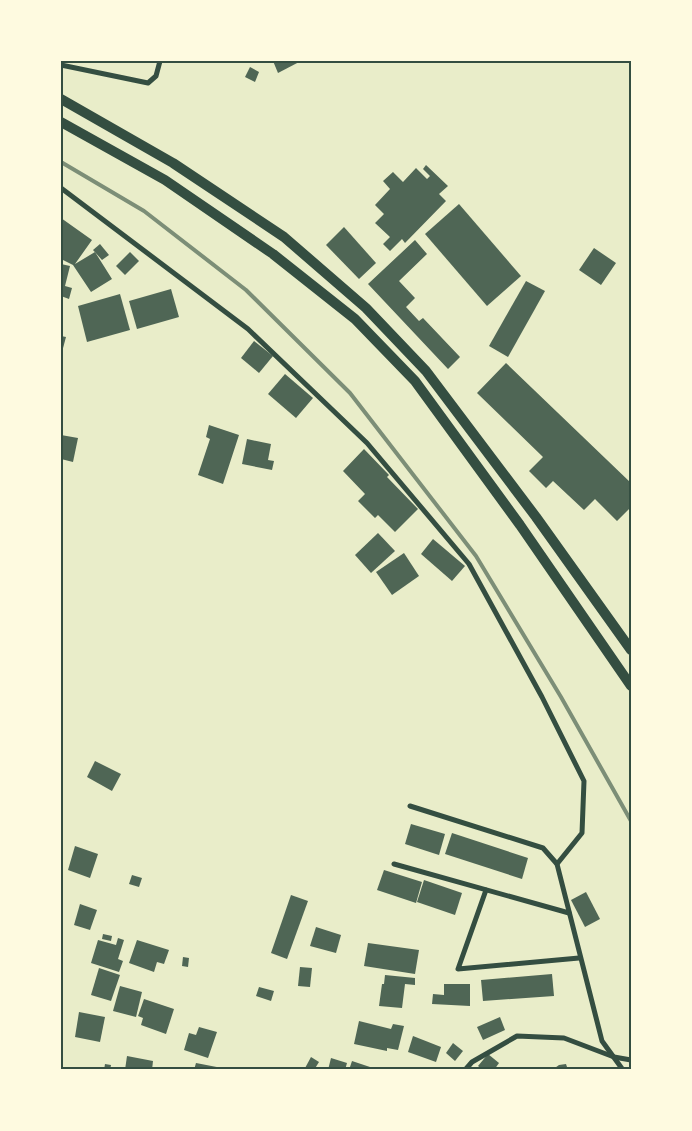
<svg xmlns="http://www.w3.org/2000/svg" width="692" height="1131" font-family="Lato,sans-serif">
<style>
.building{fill:#4f6655}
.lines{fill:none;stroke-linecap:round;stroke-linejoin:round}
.minor{stroke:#344e41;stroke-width:5}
.trunk{stroke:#344e41;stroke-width:10}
.rail{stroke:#7c8e77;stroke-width:4}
.neatline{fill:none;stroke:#344e41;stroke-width:2}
</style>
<rect width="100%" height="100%" fill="#e9edc9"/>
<g class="building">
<polygon points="273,61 301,61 278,73"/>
<polygon points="250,67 259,72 255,82 245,77"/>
<polygon points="426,165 448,186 439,194 446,201 405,243 402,239 390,251 383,244 390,237 375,223 384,214 375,205 390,189 383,181 393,172 403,182 416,168 427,179 430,176 423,169"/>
<polygon points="459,204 521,276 487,306 425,234"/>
<polygon points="61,218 92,240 75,264 95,252 112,279 91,292 73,265 61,259"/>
<polygon points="344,227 376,263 359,279 326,245"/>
<polygon points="415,240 427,254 399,281 415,298 406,307 419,321 423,318 460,357 448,369 368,284"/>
<polygon points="100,244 109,255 102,260 93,250"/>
<polygon points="594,248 616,263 601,285 579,270"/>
<polygon points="130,252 139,261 125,275 116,266"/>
<polygon points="61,264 70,266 65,286 72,288 69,299 61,296"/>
<polygon points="526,281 545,291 508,357 489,346"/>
<polygon points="171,289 179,317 137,329 129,301"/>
<polygon points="120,294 130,330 87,342 78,306"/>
<polygon points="61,336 66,337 62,352 61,352"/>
<polygon points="254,341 273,356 259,373 241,358"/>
<polygon points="506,363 631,483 631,507 617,521 595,499 584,510 553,481 546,488 529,471 543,457 477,393"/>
<polygon points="285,374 313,398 296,418 268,394"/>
<polygon points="209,425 239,435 223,484 198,475 210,439 206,437"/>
<polygon points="61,435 78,438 73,462 61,459"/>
<polygon points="247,439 271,444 268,460 274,461 272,470 242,464"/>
<polygon points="364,449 389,475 387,477 418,509 395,532 378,515 375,518 358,501 365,494 343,471"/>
<polygon points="378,533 395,551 371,573 355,555"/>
<polygon points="433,539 465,566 452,581 421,554"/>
<polygon points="404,553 419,576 392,595 376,572"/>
<polygon points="95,761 121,774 112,791 87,777"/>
<polygon points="411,824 445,834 439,855 405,844"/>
<polygon points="452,833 528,858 522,879 445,854"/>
<polygon points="75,846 98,854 90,878 68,870"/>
<polygon points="384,870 422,882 416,903 377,890"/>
<polygon points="132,875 142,878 139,887 129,884"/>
<polygon points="424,880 462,893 455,915 417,902"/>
<polygon points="586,892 600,919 585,927 571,900"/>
<polygon points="291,895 308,901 287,959 271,953"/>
<polygon points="80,904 97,910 90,930 74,925"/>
<polygon points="316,927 341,935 336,953 310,946"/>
<polygon points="103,934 112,936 111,941 102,939"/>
<polygon points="118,938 124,940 118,959 123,961 119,972 91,963 98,940 116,945"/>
<polygon points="137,940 169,950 164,964 157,962 154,972 129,963"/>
<polygon points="368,943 419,950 415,974 364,966"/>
<polygon points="183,957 189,958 188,967 182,966"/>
<polygon points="300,967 312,968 310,987 298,986"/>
<polygon points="99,968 120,975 111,1001 91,995"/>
<polygon points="552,974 554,996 483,1001 481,980"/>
<polygon points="385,975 415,978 415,985 405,984 402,1008 379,1006 382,984 384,984"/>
<polygon points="444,984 470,984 470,1006 432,1004 433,994 444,995"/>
<polygon points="120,986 142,992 136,1017 113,1011"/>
<polygon points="259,987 274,991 271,1001 256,996"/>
<polygon points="144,999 174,1009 166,1034 141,1025 143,1018 138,1016"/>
<polygon points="79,1012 105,1017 100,1042 75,1037"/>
<polygon points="500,1017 505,1030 483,1040 477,1027"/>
<polygon points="359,1021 391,1029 393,1024 404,1026 398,1050 387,1048 387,1051 354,1044"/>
<polygon points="199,1027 217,1032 208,1058 184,1050 189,1033 196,1035"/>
<polygon points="413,1036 441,1047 436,1062 408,1052"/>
<polygon points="453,1043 463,1051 455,1061 446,1053"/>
<polygon points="488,1054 499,1063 494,1070 483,1070 478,1066"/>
<polygon points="127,1056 153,1061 152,1070 125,1070"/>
<polygon points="311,1057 319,1062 314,1070 304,1070"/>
<polygon points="331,1058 347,1063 345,1070 328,1070"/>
<polygon points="352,1061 376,1069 376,1070 349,1070"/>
<polygon points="196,1063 227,1069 227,1070 194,1070"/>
<polygon points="105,1064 111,1065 110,1070 104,1070"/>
<polygon points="566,1064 568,1070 552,1070 559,1065"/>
</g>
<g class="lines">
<g class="minor">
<polyline points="61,65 148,83 156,76 160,61"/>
<polyline points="61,188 248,329 367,443 469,564 542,697 584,781 582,833 557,864"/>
<polyline points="410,806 543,848 557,864 602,1041 623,1070"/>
<polyline points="394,864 569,913"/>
<polyline points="486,890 458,969 579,958"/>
<polyline points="465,1070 472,1062 517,1036 564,1038 614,1057 631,1060"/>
</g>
<g class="trunk">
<polyline points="61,99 173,163 284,237 366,308 426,371 536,517 631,650"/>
<polyline points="61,122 165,180 273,254 355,319 415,381 520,525 631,686"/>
</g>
<polyline class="rail" points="61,162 144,211 246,290 350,393 476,556 561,697 631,821"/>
</g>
<rect width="692" height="1131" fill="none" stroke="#fefae0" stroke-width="125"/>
<rect x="62" y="62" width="568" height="1006" class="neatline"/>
</svg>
